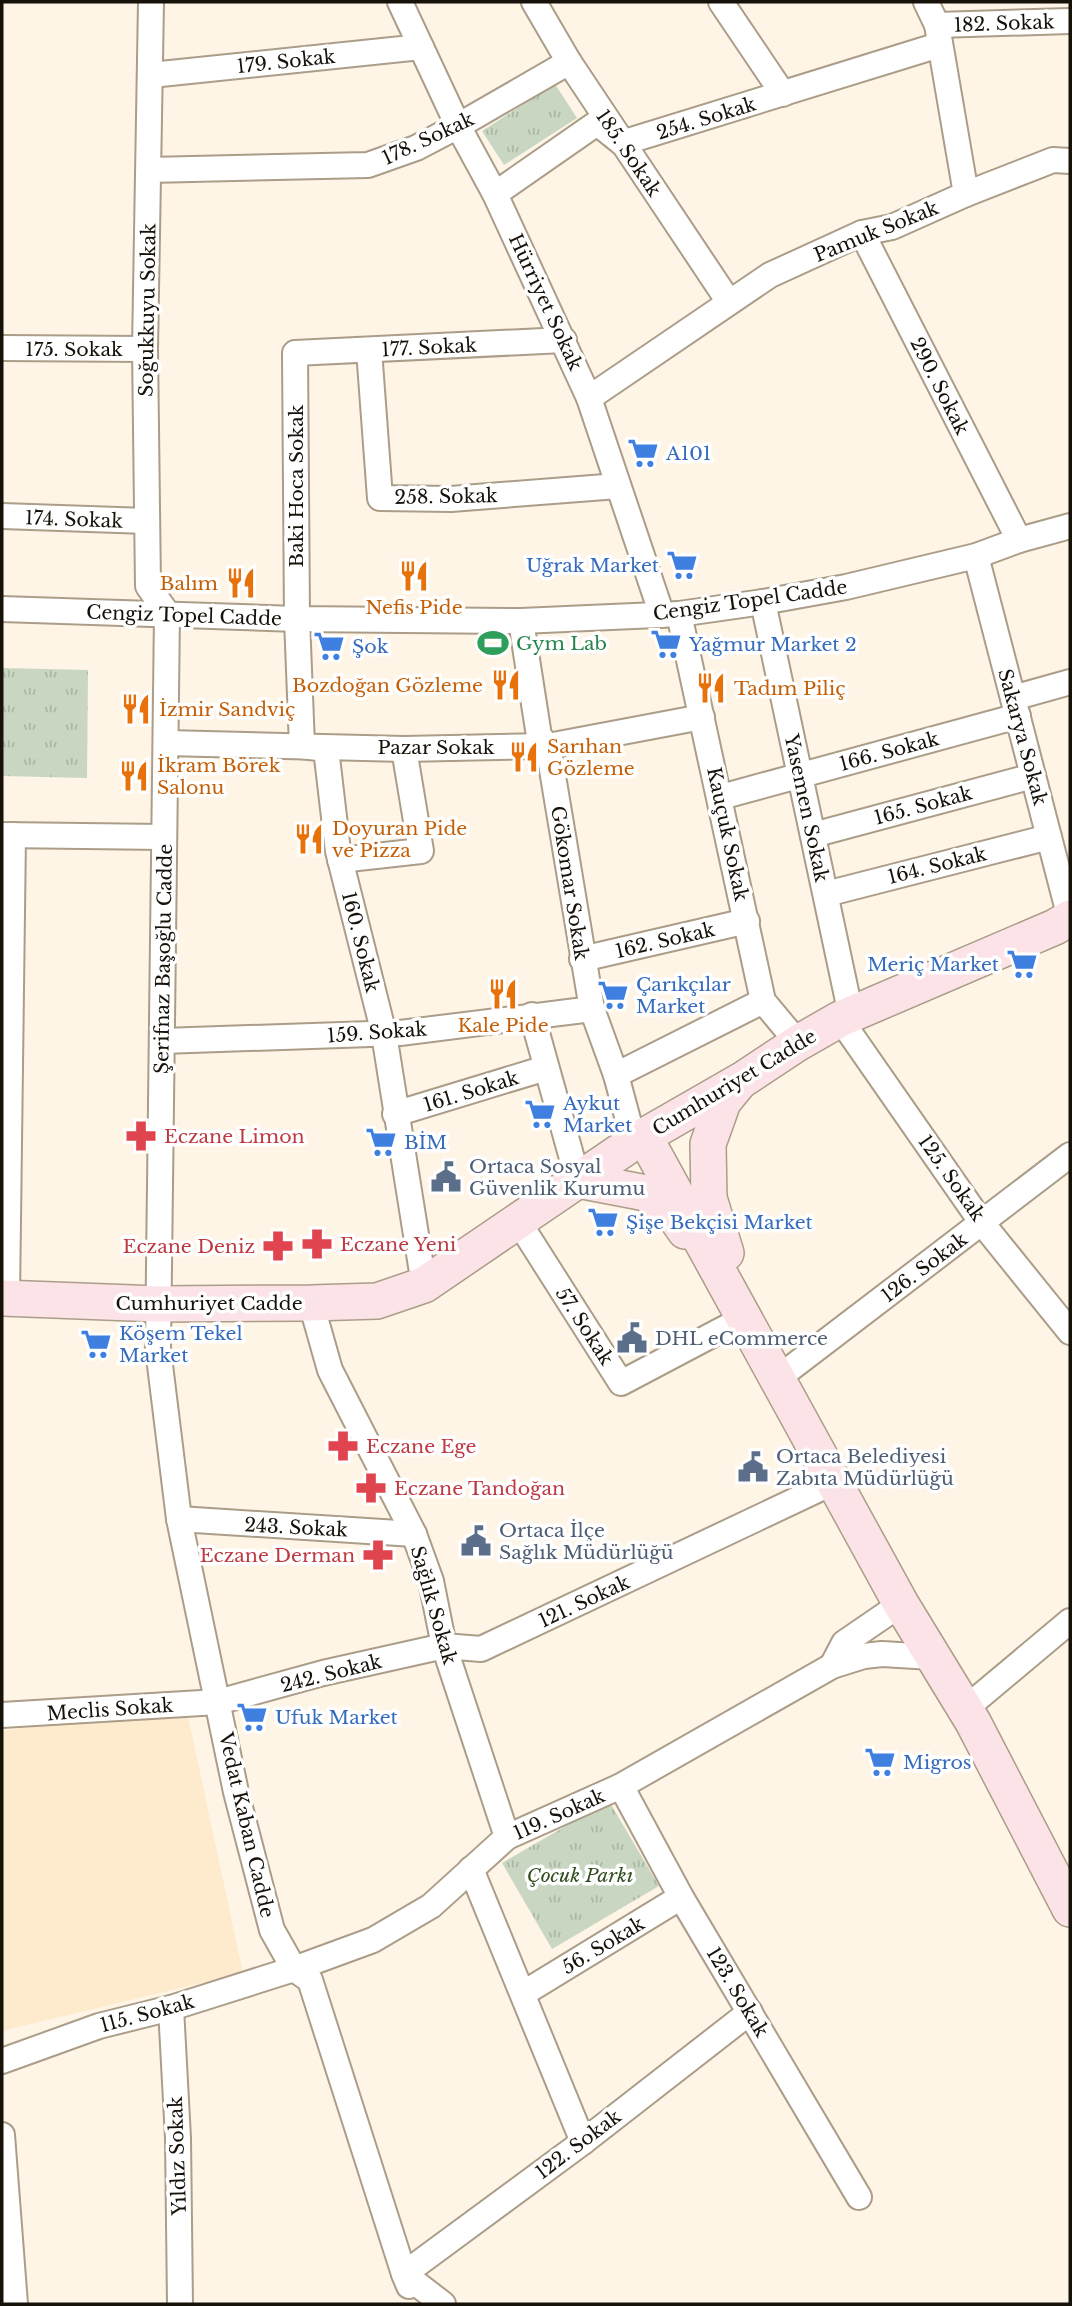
<svg xmlns="http://www.w3.org/2000/svg" width="1072" height="2306" font-family="'Libre Baskerville',serif">
<style>
.built{fill:#feebcd}
.park{fill:url(#park-tufts)}
.lines{fill:none;stroke-linecap:round;stroke-linejoin:round}
.street-casing{stroke:#ab9d88;stroke-width:28}
.secondary-casing{stroke:#ab9d88;stroke-width:38}
.street{stroke:#fff;stroke-width:24}
.secondary{stroke:#fce3e7;stroke-width:35}
.labels{text-anchor:middle;stroke-width:7;stroke-linejoin:round;paint-order:stroke}
.street-label{font-size:19px;fill:#161109;stroke:#fff}
.shop-label{font-size:19px;fill:#366cbe;stroke:#fff;text-anchor:start}
.food-label{font-size:19px;fill:#c56008;stroke:#fff;text-anchor:start}
.leisure-label{font-size:19px;fill:#27864d;stroke:#fff;text-anchor:start}
.health-label{font-size:19px;fill:#be3a42;stroke:#fff;text-anchor:start}
.service-label{font-size:19px;fill:#4e5e75;stroke:#fff;text-anchor:start}
.park-label{font-size:19px;font-style:italic;fill:#314d21;stroke:#fff}
</style>
<defs>
<pattern id="park-tufts" width="24" height="20" patternUnits="userSpaceOnUse" patternTransform="scale(1.75)"><rect width="24" height="20" fill="#c8d6c2"/><path d="M3 7l-1-3M5 7V3M7 7l1-3M15 17l-1-3M17 17v-4M19 17l1-3" fill="none" stroke="#abb7a5"/></pattern>
</defs>
<rect width="100%" height="100%" fill="#fef5e7"/>
<polygon class="built" points="186,1707 243,1973 2,2031 2,1731"/>
<g class="park">
<polygon points="555,84 577,118 504,165 482,131"/>
<polygon points="2,668 88,670 87,778 2,776"/>
<polygon points="609,1801 659,1886 552,1949 502,1863"/>
</g>
<g class="lines">
<g class="street-casing">
<g id="street">
<polyline points="151,2 145,349 148,586 167,613 158,1349 179,1519 236,1792 272,1930 294,1969 310,1980 404,2274 443,2304"/>
<polyline points="400,2 458,126 495,194 589,398 662,615"/>
<polyline points="534,2 569,62 729,302"/>
<polyline points="721,2 783,94"/>
<polyline points="926,2 937,25 966,194"/>
<polyline points="937,25 1070,21"/>
<polyline points="151,75 421,47"/>
<polyline points="149,170 368,165 416,148 458,126 569,62"/>
<polyline points="495,194 597,123 622,143 939,45"/>
<polyline points="862,233 1019,540"/>
<polyline points="2,348 145,349"/>
<polyline points="369,350 380,498 451,499 618,486"/>
<polyline points="589,398 770,275 862,233 892,227 966,194 1053,160 1070,161"/>
<polyline points="2,516 147,521"/>
<polyline points="976,556 1070,918"/>
<polyline points="763,602 851,1015"/>
<polyline points="2,609 297,619 521,621 679,614 763,602 846,587 976,556 1019,540 1070,526"/>
<polyline points="679,614 763,1001 798,1043"/>
<polyline points="521,621 539,736 548,746 592,1009 616,1075 634,1142"/>
<polyline points="1013,698 1070,682"/>
<polyline points="167,743 404,749 548,746 702,717"/>
<polyline points="721,797 1018,716"/>
<polyline points="2,835 164,837"/>
<polyline points="813,835 1033,776"/>
<polyline points="340,860 421,851 404,749"/>
<polyline points="826,894 1049,837"/>
<polyline points="582,959 747,921"/>
<polyline points="532,1015 578,1180"/>
<polyline points="840,1019 982,1223 1070,1332"/>
<polyline points="162,1041 400,1033 592,1009"/>
<polyline points="616,1075 763,1001"/>
<polyline points="395,1114 546,1068"/>
<polyline points="518,1221 621,1383 746,1317"/>
<polyline points="424,1285 384,1034 338,851 326,749 302,746 297,619 295,353 564,340"/>
<polyline points="7,1298 13,835"/>
<polyline points="311,1303 330,1370 414,1534 431,1581 444,1646 507,1837"/>
<polyline points="778,1378 1070,1155"/>
<polyline points="179,1519 414,1534"/>
<polyline points="832,1666 844,1643 901,1604"/>
<polyline points="965,1709 1070,1621"/>
<polyline points="2,1715 218,1702 323,1673 444,1646 481,1649 834,1482"/>
<polyline points="621,1786 681,1897 859,2197"/>
<polyline points="471,1869 583,2142"/>
<polyline points="524,1993 681,1897"/>
<polyline points="171,2008 178,2138 180,2304"/>
<polyline points="2,2061 99,2026 171,2008 294,1969 373,1940 431,1906 507,1837 621,1786 832,1666 864,1656 882,1654 932,1657"/>
<polyline points="2,2135 15,2304"/>
<polyline points="409,2286 404,2274 583,2142 750,2012"/>
</g>
</g>
<g class="secondary-casing">
<g id="secondary">
<polyline points="644,1136 901,1604 973,1722 1070,1909"/>
<polyline points="578,1180 646,1193 676,1218 685,1231"/>
<polyline points="726,1253 709,1198 708,1144 723,1102 737,1085"/>
<polyline points="2,1298 158,1304 311,1303 377,1301 424,1285 634,1142 742,1080 798,1043 840,1019 1055,927 1070,918"/>
</g>
</g>
<use href="#street" class="street"/>
<use href="#secondary" class="secondary"/>
</g>
<defs>
<g id="supermarket-bare" transform="scale(2.415)"><path d="M-6-5.5h2.5l.6 2H6L4.5 2H-2.5L-4.4-4H-6ZM-1.5 3.2a1.3 1.3 0 1 0 .1 0ZM3 3.2a1.3 1.3 0 1 0 .1 0Z" fill="#3f7fe0" stroke="#fff" stroke-width="2.5" paint-order="stroke"/></g>
<g id="restaurant-bare" transform="scale(2.415)"><path d="M-5-6h1v4h1v-4h1v4h1v-4h1v5L-1.5 .5V6h-2V.5L-5-1ZM5-6V6H3V1.5H1.5Q1.5-4 5-6Z" fill="#e8710a" stroke="#fff" stroke-width="2.5" paint-order="stroke"/></g>
<g id="stadium-bare" transform="scale(2.415)"><path d="M0-5a6.5 5 0 1 0 0 10a6.5 5 0 1 0 0-10ZM-3.5-1.8h7v3.6h-7Z" fill="#2e9e5b" stroke="#fff" stroke-width="2.5" paint-order="stroke"/></g>
<g id="pharmacy-bare" transform="scale(2.415)"><path d="M-2-6h4v4h4v4h-4v4h-4v-4h-4v-4h4Z" fill="#e0444e" stroke="#fff" stroke-width="2.5" paint-order="stroke"/></g>
<g id="civic-bare" transform="scale(2.415)"><path d="M-.6-6.5H3V-4.5H.6V-3L4-1V1h2V6H-6V1h2V-1L-.6-3ZM-1.2 2.5V6h2.4V2.5Z" fill="#5c6f8a" stroke="#fff" stroke-width="2.5" paint-order="stroke"/></g>
</defs>
<g fill-rule="evenodd">
<use href="#supermarket-bare" x="643" y="453"/>
<use href="#supermarket-bare" x="682" y="565"/>
<use href="#restaurant-bare" x="414" y="576"/>
<use href="#restaurant-bare" x="241" y="583"/>
<use href="#stadium-bare" x="493" y="643"/>
<use href="#supermarket-bare" x="666" y="644"/>
<use href="#supermarket-bare" x="329" y="646"/>
<use href="#restaurant-bare" x="506" y="685"/>
<use href="#restaurant-bare" x="711" y="688"/>
<use href="#restaurant-bare" x="136" y="709"/>
<use href="#restaurant-bare" x="524" y="757"/>
<use href="#restaurant-bare" x="134" y="776"/>
<use href="#restaurant-bare" x="309" y="839"/>
<use href="#supermarket-bare" x="1022" y="964"/>
<use href="#restaurant-bare" x="503" y="994"/>
<use href="#supermarket-bare" x="613" y="995"/>
<use href="#supermarket-bare" x="540" y="1114"/>
<use href="#pharmacy-bare" x="141" y="1136"/>
<use href="#supermarket-bare" x="381" y="1142"/>
<use href="#civic-bare" x="446" y="1177"/>
<use href="#supermarket-bare" x="603" y="1222"/>
<use href="#pharmacy-bare" x="317" y="1244"/>
<use href="#pharmacy-bare" x="278" y="1246"/>
<use href="#civic-bare" x="632" y="1338"/>
<use href="#supermarket-bare" x="96" y="1344"/>
<use href="#pharmacy-bare" x="343" y="1446"/>
<use href="#civic-bare" x="753" y="1467"/>
<use href="#pharmacy-bare" x="371" y="1488"/>
<use href="#civic-bare" x="476" y="1541"/>
<use href="#pharmacy-bare" x="378" y="1555"/>
<use href="#supermarket-bare" x="252" y="1717"/>
<use href="#supermarket-bare" x="880" y="1762"/>
</g>
<g class="labels">
<g class="street-label">
<text transform="translate(1004 23) rotate(-2)" y="7">182. Sokak</text>
<text transform="translate(286 61) rotate(-6)" y="7">179. Sokak</text>
<text transform="translate(706 118) rotate(-17)" y="7">254. Sokak</text>
<text transform="translate(428 138) rotate(-25)" y="7">178. Sokak</text>
<text transform="translate(629 153) rotate(56)" y="7">185. Sokak</text>
<text transform="translate(876 231) rotate(-22)" y="7">Pamuk Sokak</text>
<text transform="translate(546 302) rotate(65)" y="7">Hürriyet Sokak</text>
<text transform="translate(147 310) rotate(-89)" y="7">Soğukkuyu Sokak</text>
<text transform="translate(429 347) rotate(-3)" y="7">177. Sokak</text>
<text x="74" y="356">175. Sokak</text>
<text transform="translate(940 386) rotate(63)" y="7">290. Sokak</text>
<text transform="translate(296 486) rotate(-90)" y="7">Baki Hoca Sokak</text>
<text transform="translate(446 496) rotate(-1)" y="7">258. Sokak</text>
<text transform="translate(74 519) rotate(2)" y="7">174. Sokak</text>
<text transform="translate(750 600) rotate(-8)" y="7">Cengiz Topel Cadde</text>
<text transform="translate(184 615) rotate(2)" y="7">Cengiz Topel Cadde</text>
<text transform="translate(1023 737) rotate(75)" y="7">Sakarya Sokak</text>
<text x="436" y="754">Pazar Sokak</text>
<text transform="translate(889 751) rotate(-15)" y="7">166. Sokak</text>
<text transform="translate(923 805) rotate(-15)" y="7">165. Sokak</text>
<text transform="translate(807 808) rotate(78)" y="7">Yasemen Sokak</text>
<text transform="translate(728 834) rotate(78)" y="7">Kauçuk Sokak</text>
<text transform="translate(937 865) rotate(-14)" y="7">164. Sokak</text>
<text transform="translate(570 883) rotate(81)" y="7">Gökomar Sokak</text>
<text transform="translate(665 940) rotate(-13)" y="7">162. Sokak</text>
<text transform="translate(361 942) rotate(76)" y="7">160. Sokak</text>
<text transform="translate(163 959) rotate(-89)" y="7">Şerifnaz Başoğlu Cadde</text>
<text transform="translate(377 1032) rotate(-4)" y="7">159. Sokak</text>
<text transform="translate(734 1082) rotate(-31)" y="7">Cumhuriyet Cadde</text>
<text transform="translate(471 1091) rotate(-17)" y="7">161. Sokak</text>
<text transform="translate(952 1178) rotate(55)" y="7">125. Sokak</text>
<text transform="translate(924 1267) rotate(-37)" y="7">126. Sokak</text>
<text x="209" y="1310">Cumhuriyet Cadde</text>
<text transform="translate(585 1326) rotate(57)" y="7">57. Sokak</text>
<text transform="translate(296 1527) rotate(3)" y="7">243. Sokak</text>
<text transform="translate(584 1601) rotate(-25)" y="7">121. Sokak</text>
<text transform="translate(434 1605) rotate(74)" y="7">Sağlık Sokak</text>
<text transform="translate(331 1673) rotate(-14)" y="7">242. Sokak</text>
<text transform="translate(110 1709) rotate(-4)" y="7">Meclis Sokak</text>
<text transform="translate(559 1814) rotate(-24)" y="7">119. Sokak</text>
<text transform="translate(247 1825) rotate(77)" y="7">Vedat Kaban Cadde</text>
<text transform="translate(603 1945) rotate(-31)" y="7">56. Sokak</text>
<text transform="translate(738 1992) rotate(59)" y="7">123. Sokak</text>
<text transform="translate(147 2013) rotate(-15)" y="7">115. Sokak</text>
<text transform="translate(578 2144) rotate(-37)" y="7">122. Sokak</text>
<text transform="translate(177 2156) rotate(-92)" y="7">Yıldız Sokak</text>
</g>
<g class="shop-label">
<text x="666" y="460">A101</text>
<text x="659" y="572" text-anchor="end">Uğrak Market</text>
<text x="689" y="651">Yağmur Market 2</text>
<text x="352" y="653">Şok</text>
<text x="999" y="971" text-anchor="end">Meriç Market</text>
<text x="636" y="991">Çarıkçılar<tspan x="636" dy="22">Market</tspan></text>
<text x="563" y="1110">Aykut<tspan x="563" dy="22">Market</tspan></text>
<text x="404" y="1149">BİM</text>
<text x="626" y="1229">Şişe Bekçisi Market</text>
<text x="119" y="1340">Köşem Tekel<tspan x="119" dy="22">Market</tspan></text>
<text x="275" y="1724">Ufuk Market</text>
<text x="903" y="1769">Migros</text>
</g>
<g class="food-label">
<text x="218" y="590" text-anchor="end">Balım</text>
<text x="414" y="614" text-anchor="middle">Nefis Pide</text>
<text x="483" y="692" text-anchor="end">Bozdoğan Gözleme</text>
<text x="734" y="695">Tadım Piliç</text>
<text x="159" y="716">İzmir Sandviç</text>
<text x="547" y="753">Sarıhan<tspan x="547" dy="22">Gözleme</tspan></text>
<text x="157" y="772">İkram Börek<tspan x="157" dy="22">Salonu</tspan></text>
<text x="332" y="835">Doyuran Pide<tspan x="332" dy="22">ve Pizza</tspan></text>
<text x="503" y="1032" text-anchor="middle">Kale Pide</text>
</g>
<g class="leisure-label">
<text x="516" y="650">Gym Lab</text>
</g>
<g class="health-label">
<text x="164" y="1143">Eczane Limon</text>
<text x="340" y="1251">Eczane Yeni</text>
<text x="255" y="1253" text-anchor="end">Eczane Deniz</text>
<text x="366" y="1453">Eczane Ege</text>
<text x="394" y="1495">Eczane Tandoğan</text>
<text x="355" y="1562" text-anchor="end">Eczane Derman</text>
</g>
<g class="service-label">
<text x="469" y="1173">Ortaca Sosyal<tspan x="469" dy="22">Güvenlik Kurumu</tspan></text>
<text x="655" y="1345">DHL eCommerce</text>
<text x="776" y="1463">Ortaca Belediyesi<tspan x="776" dy="22">Zabıta Müdürlüğü</tspan></text>
<text x="499" y="1537">Ortaca İlçe<tspan x="499" dy="22">Sağlık Müdürlüğü</tspan></text>
</g>
<g class="park-label">
<text x="580" y="1882">Çocuk Parkı</text>
</g>
</g>
<rect width="1072" height="2306" fill="none" stroke="#161109" stroke-width="7"/>
</svg>
